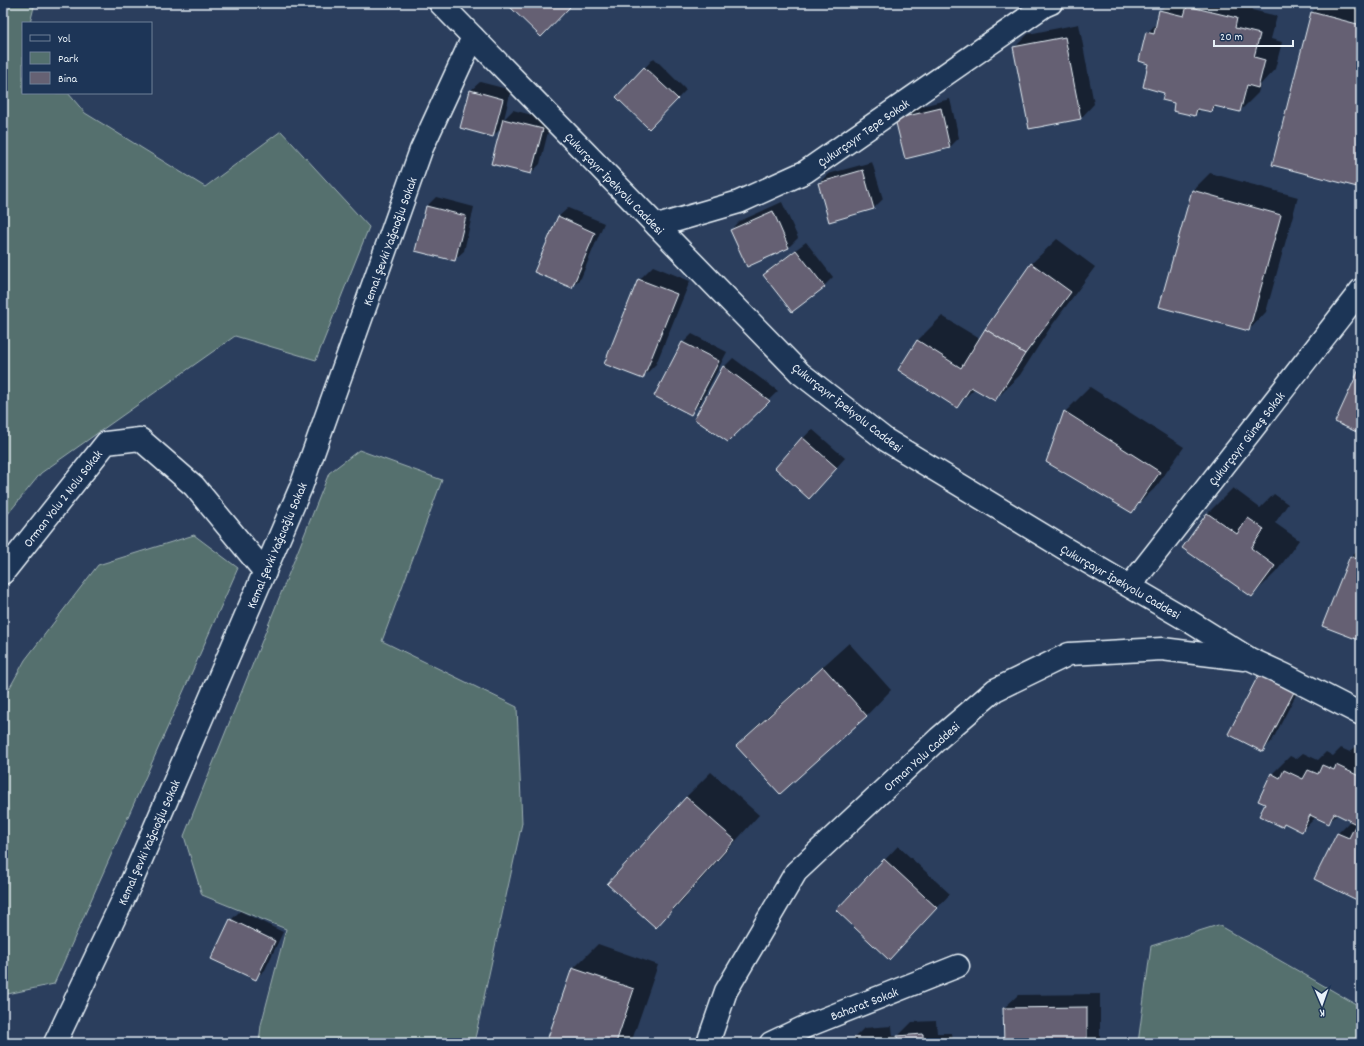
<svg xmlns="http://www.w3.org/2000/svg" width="1364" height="1046" font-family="Dekko,sans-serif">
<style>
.green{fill:#54706e;stroke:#9eb0b3}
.shadow{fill:#0007}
.building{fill:#656173;stroke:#e8f1f8}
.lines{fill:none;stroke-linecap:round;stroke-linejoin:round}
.minor-casing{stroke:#e8f1f8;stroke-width:25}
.minor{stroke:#1d3557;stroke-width:22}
.labels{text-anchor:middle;stroke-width:3.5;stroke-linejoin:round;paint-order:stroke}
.street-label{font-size:13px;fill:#e8f1f8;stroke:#1d3557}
</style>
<rect width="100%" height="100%" fill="#2b3e5d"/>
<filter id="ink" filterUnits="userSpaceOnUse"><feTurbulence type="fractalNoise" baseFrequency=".025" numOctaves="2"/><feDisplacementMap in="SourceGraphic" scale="8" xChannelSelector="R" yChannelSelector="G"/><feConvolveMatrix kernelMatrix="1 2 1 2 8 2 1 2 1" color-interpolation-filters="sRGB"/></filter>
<g filter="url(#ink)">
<g class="green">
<polygon points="3,3 35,3 30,23 23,23 23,93 68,93 85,113 205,187 281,131 369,227 316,360 235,336 41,473 3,520"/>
<polygon points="359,450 442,480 382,641 517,707 522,823 474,1043 259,1043 261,1025 286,929 202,895 184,836 329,473"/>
<polygon points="194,535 238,568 54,984 3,995 3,700 25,660 98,565"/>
<polygon points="1218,925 1361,1007 1361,1043 1138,1043 1151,946"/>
</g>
<g class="shadow">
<polygon points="511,3 573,3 541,36"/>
<polygon points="1168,3 1254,3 1252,10 1277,16 1271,39 1282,42 1275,69 1260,85 1258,93 1240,111 1217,106 1212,111 1201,109 1195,115 1176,102 1165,92 1150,63 1147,33 1157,23 1160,11"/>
<polygon points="1322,3 1361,3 1361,187 1273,164 1312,12"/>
<polygon points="1079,24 1094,104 1081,118 1014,48 1028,34"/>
<polygon points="654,58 686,90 658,119 617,97"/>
<polygon points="480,82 511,90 504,119 513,110 551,120 540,164 531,173 502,127 493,136 470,91"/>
<polygon points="950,99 959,138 950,147 896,119 906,110"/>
<polygon points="872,162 883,199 874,208 830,221 819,183 828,174"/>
<polygon points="1210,173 1298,197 1266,312 1249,330 1193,190"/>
<polygon points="436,197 474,207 464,251 454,260 427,206"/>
<polygon points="782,202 798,238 789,247 747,266 731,230 740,221"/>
<polygon points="568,208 604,223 581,278 571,287 558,217"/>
<polygon points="1057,239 1095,267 1050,328 1020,375 995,400 975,388 957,406 917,341 942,316 980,339 1032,263"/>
<polygon points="806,242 833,277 824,286 765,275 774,266"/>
<polygon points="653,266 690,281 656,364 642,378 639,280"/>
<polygon points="692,334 727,352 700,404 691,413 683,343"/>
<polygon points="733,358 778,391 728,440 695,419 724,367"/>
<polygon points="1090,387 1184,447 1156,487 1131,511 1065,412"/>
<polygon points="812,429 845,458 818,488 776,467"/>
<polygon points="1233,488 1260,508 1274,494 1288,504 1275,523 1299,540 1277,571 1252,596 1183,547 1208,513"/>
<polygon points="1361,546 1361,640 1351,557"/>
<polygon points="849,643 891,690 867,715 780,793 737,746 762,721"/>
<polygon points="1260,675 1302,683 1272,741 1263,750"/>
<polygon points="1355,747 1361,750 1361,901 1316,878 1338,833 1351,820 1338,814 1328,823 1316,817 1302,831 1285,823 1282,826 1266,803 1272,774 1290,756 1296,759 1303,753 1318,760 1326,752 1333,756 1341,748 1350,752"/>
<polygon points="711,772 759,815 681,902 656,927 608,884 686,797"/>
<polygon points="898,846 950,894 903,945 837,910"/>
<polygon points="240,911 283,932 265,970 255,979 231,920"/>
<polygon points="598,944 658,965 631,1043 547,1043 573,969"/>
<polygon points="1100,994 1100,1043 1005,1043 1004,1008 1018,995"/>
<polygon points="936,1021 937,1033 952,1033 953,1043 849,1043 864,1028 892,1026 893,1036 898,1036 912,1022"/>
</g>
<g class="building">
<polygon points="509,3 565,3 570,7 541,37 508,5"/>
<polygon points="1187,6 1237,18 1235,28 1260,34 1254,57 1265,60 1258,88 1247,85 1240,112 1214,106 1212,112 1197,109 1195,116 1173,111 1174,103 1162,100 1164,93 1143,87 1148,64 1139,61 1146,32 1154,34 1159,10 1184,16"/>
<polygon points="1311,12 1361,25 1361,188 1272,165"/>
<polygon points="1065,37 1081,119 1029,129 1013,47"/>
<polygon points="644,67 678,99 649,129 616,97"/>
<polygon points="470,90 503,99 493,137 460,128"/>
<polygon points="941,108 950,148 905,159 895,119"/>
<polygon points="503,119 543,129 531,174 491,164"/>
<polygon points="863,170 874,209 829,222 818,183"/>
<polygon points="1192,190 1281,215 1249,331 1159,307"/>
<polygon points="426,206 466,216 455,261 415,251"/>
<polygon points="773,211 789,248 747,267 730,230"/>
<polygon points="558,216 595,233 572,288 534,272"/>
<polygon points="796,250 825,287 792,312 763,275"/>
<polygon points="1031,263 1071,292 1025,354 985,329"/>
<polygon points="638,279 677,294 643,379 604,364"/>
<polygon points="985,329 1025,354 995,401 971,387 957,408 898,370 917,340 961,368"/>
<polygon points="682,342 719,361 691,415 654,396"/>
<polygon points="1361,365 1361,434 1335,422"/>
<polygon points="723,366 770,401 728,442 694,419"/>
<polygon points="1064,411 1160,472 1132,513 1046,462"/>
<polygon points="802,437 837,468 809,499 775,468"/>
<polygon points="1207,513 1237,534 1248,518 1264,529 1251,548 1275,566 1252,597 1182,548"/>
<polygon points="1350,556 1361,561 1361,641 1322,626"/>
<polygon points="823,667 867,716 780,794 736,746"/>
<polygon points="1259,674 1294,692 1263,752 1228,734"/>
<polygon points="1322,765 1334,770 1336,765 1361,777 1361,902 1314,879 1337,833 1349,838 1356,824 1334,813 1329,824 1310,815 1302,832 1284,823 1282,827 1259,816 1265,804 1258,801 1271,773 1280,778 1284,770 1303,779 1308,770 1318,774"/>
<polygon points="686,797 735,840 656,928 607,884"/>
<polygon points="884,859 937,908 889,960 836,910"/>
<polygon points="230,919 275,941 256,980 211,959"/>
<polygon points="572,968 634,989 616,1043 546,1043"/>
<polygon points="1087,1007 1087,1043 1004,1043 1003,1008"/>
<polygon points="923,1034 923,1043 898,1043 897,1036"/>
<polygon points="879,1039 879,1043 850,1043 850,1041"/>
</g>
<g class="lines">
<g class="minor-casing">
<g id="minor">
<polyline points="440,3 800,373 886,440 1064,548 1189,621 1250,659 1285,675 1361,714"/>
<polyline points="657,226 739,202 805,172 1044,6 1051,3"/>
<polyline points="3,573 106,443 140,439 194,486 265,572"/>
<polyline points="1130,586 1361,290"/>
<polyline points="55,1043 131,883 301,487 421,150 473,37"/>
<polyline points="708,1043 726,991 796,872 939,738 995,690 1069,654 1162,649 1244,659"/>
<polyline points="771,1043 807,1026 958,966"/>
</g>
</g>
<use href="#minor" class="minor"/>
</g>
</g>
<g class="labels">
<g class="street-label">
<text transform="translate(863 132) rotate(-35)" y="5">Çukurçayır Tepe Sokak</text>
<text transform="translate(615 183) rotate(46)" y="5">Çukurçayır İpekyolu Caddesi</text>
<text transform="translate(389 241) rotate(-70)" y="5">Kemal Şevki Yağcıoğlu Sokak</text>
<text transform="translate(848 407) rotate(38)" y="5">Çukurçayır İpekyolu Caddesi</text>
<text transform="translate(1246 438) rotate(-52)" y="5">Çukurçayır Güneş Sokak</text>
<text transform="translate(62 498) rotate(-52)" y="5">Orman Yolu 2 Nolu Sokak</text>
<text transform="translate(276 545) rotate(-67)" y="5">Kemal Şevki Yağcıoğlu Sokak</text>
<text transform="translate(1121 581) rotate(30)" y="5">Çukurçayır İpekyolu Caddesi</text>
<text transform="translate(921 756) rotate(-42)" y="5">Orman Yolu Caddesi</text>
<text transform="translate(148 842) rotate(-66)" y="5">Kemal Şevki Yağcıoğlu Sokak</text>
<text transform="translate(864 1003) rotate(-21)" y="5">Baharat Sokak</text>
</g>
</g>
<rect width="1364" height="1046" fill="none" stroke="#1d3557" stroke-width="16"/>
<rect x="8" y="8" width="1348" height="1030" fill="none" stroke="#e8f1f8" stroke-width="1.5" filter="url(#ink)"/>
<rect x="22" y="22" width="130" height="72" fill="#1d3557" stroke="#6e8097"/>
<rect x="30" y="35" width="20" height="6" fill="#1d3557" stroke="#6e8097"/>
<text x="58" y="42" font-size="12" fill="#e8f1f8">Yol</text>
<rect x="30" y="52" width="20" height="12" fill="#54706e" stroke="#6e8097"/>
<text x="58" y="62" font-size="12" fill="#e8f1f8">Park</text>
<rect x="30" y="72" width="20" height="12" fill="#656173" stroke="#6e8097"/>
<text x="58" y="82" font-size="12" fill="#e8f1f8">Bina</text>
<g transform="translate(1322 1004) rotate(178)" stroke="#1d3557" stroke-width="3" paint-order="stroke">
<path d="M0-3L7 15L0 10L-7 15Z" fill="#e8f1f8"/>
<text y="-6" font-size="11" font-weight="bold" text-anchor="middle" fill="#e8f1f8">K</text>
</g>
<path d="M1214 40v6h79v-6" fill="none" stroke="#e8f1f8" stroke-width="2"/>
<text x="1220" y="40" font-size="12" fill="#e8f1f8" stroke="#1d3557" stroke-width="3" paint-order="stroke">20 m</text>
</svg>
